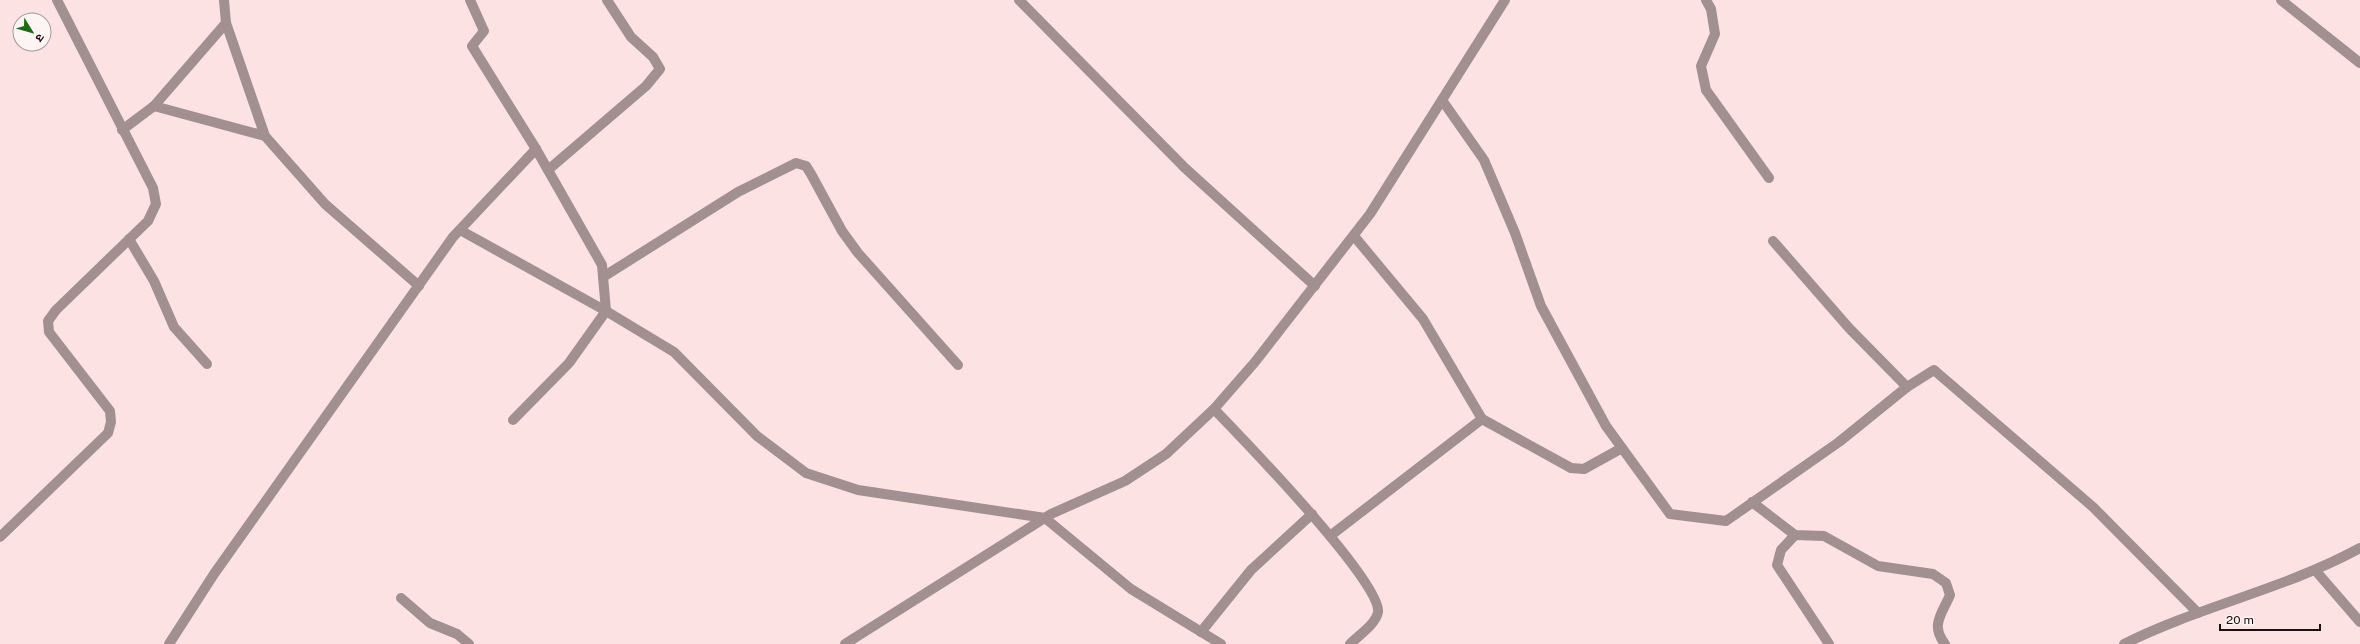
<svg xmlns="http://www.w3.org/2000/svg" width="2360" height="644" font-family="'Public Sans','Noto Sans Devanagari',sans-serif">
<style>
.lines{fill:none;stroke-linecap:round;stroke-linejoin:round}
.minor{stroke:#a29090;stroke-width:10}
</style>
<rect width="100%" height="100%" fill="#fce2e2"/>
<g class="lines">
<g class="minor">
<polyline points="224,0 226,23"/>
<polyline points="470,0 484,31 472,46 536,149 602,265 606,311 569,363 513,420"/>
<polyline points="1019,0 1185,168 1315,286"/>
<polyline points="1706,0 1711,9 1715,34 1701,66 1706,90 1769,178"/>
<polyline points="2281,0 2360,63"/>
<polyline points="1442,100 1484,160 1515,233 1541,306 1606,426 1670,514 1726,521 1839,442 1907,387"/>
<polyline points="122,130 154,106"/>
<polyline points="265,136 154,106 226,23 265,136 325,204 419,286"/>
<polyline points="548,170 646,86 660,69 653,57 631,37 607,0"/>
<polyline points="460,230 606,311 674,352 757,436 806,473 858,490 1045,518 1131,589 1221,644"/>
<polyline points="129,239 154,281 174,327 207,364"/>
<polyline points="1773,241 1849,328 1907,387 1934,370 2093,507 2198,613"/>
<polyline points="603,277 738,192 796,163 806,166 811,174 842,231 858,253 958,365"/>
<path d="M1214 409C1240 436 1382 582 1378 612 1376 624 1359 635 1350 644"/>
<polyline points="1482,419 1571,468 1584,469 1622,448"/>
<path d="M1752 502 1795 535 1824 536 1878 566 1933 574 1946 583 1950 595C1942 614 1930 625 1945 644"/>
<polyline points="1795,535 1781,550 1777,565 1829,644"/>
<polyline points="1330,536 1482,419 1423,319 1354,236"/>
<polyline points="0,537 108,433 111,422 110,411 49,332 48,321 56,310 148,221 156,204 153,188 57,0"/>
<polyline points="2315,570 2360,622"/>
<polyline points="401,598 430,623 457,634 469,644"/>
<polyline points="1201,632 1251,570 1312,514"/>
<polyline points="169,644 214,574 453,237 536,149"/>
<polyline points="845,644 1051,514 1125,481 1166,454 1214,409 1255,362 1370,214 1505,0"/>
<path d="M2124 644C2200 606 2285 589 2360 548"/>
</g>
</g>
<g transform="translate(32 32) rotate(127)"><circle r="19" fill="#fdf4f4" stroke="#a39898"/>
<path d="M0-3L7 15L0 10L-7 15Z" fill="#196c12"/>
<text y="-6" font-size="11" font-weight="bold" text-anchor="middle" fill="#1c0f0f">उ</text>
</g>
<path d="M2220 624v6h100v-6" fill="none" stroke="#1c0f0f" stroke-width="2"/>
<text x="2226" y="624" font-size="12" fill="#1c0f0f" stroke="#fdf4f4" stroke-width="3" paint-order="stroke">20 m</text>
</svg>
